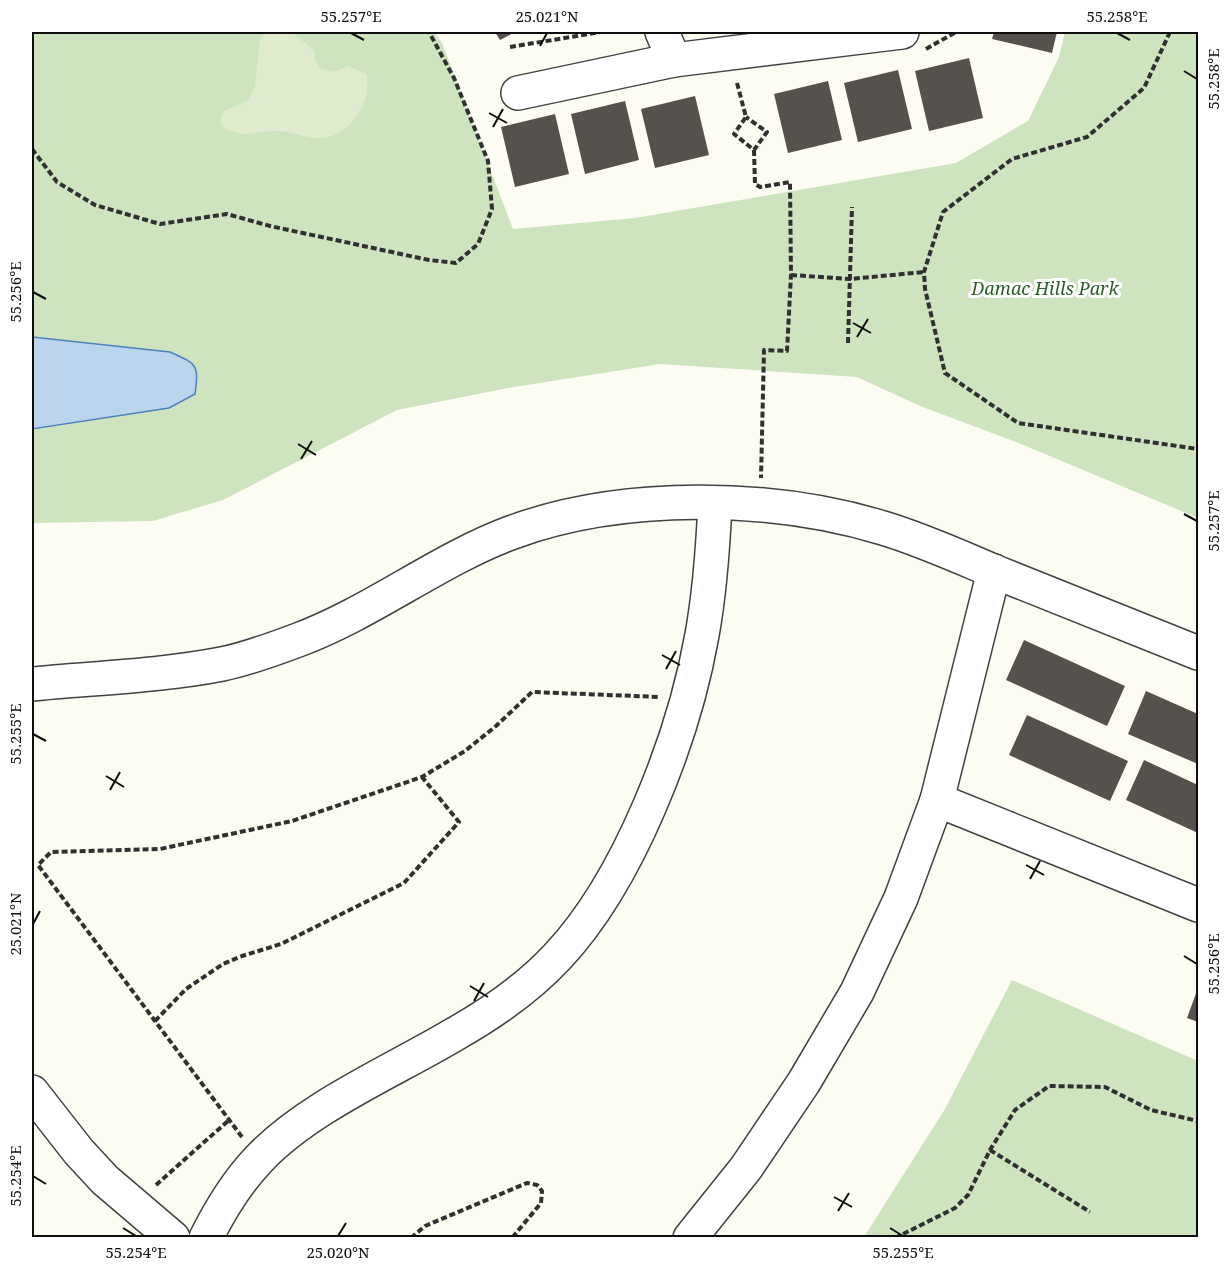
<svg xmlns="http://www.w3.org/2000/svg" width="1230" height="1269" font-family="'Noto Serif',serif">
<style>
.green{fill:#cde4bf}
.pitch{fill:#dfecd0}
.water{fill:#bcd5ef;stroke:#4c82bd;stroke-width:1.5}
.building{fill:#56514c}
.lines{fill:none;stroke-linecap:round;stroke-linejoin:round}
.minor-casing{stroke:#414141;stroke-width:36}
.path{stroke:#303030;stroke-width:4;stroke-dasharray:6 3;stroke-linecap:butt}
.minor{stroke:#fff;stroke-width:33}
.ticks{fill:none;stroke:#0e0e0e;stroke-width:2}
.labels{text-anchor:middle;stroke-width:6;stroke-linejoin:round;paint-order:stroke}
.park-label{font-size:18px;font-style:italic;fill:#2b5e27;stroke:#fff}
.neatline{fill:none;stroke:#0e0e0e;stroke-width:2}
.ticks-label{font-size:15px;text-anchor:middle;fill:#0e0e0e}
</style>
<rect width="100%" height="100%" fill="#fdfcf2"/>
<g class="green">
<polygon points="32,32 434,32 442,43 513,229 635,218 956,163 1028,121 1059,57 1065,32 1198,32 1198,518 1021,444 920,406 857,377 660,364 508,388 397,410 223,500 153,521 32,523"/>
<polygon points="1012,980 1198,1061 1198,1237 864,1237 945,1109"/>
</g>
<path class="pitch" d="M265 32H291L314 50 315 60 321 69 334 72 348 66 367 74C367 80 368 87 367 93 362 116 341 141 315 138 301 137 290 130 274 131 249 132 250 139 224 128L220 121 224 111 248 101 255 86 260 40Z"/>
<path class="water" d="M32 337 170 352C197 364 199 364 195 394L169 408 32 429Z"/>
<g class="building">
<polygon points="495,32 515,32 500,40"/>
<polygon points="994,32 1057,32 1052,53 992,39"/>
<polygon points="969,58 983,118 929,131 915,71"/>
<polygon points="898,70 912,129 858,142 844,83"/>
<polygon points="828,81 842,140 788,153 774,94"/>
<polygon points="695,96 709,155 655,168 641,109"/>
<polygon points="625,101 639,160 585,174 571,114"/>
<polygon points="555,114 569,174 515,187 501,127"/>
<polygon points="1024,640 1125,686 1107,726 1006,680"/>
<polygon points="1146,691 1198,714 1198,764 1128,734"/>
<polygon points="1027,715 1128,761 1110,801 1009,755"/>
<polygon points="1144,760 1198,785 1198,833 1126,800"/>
<polygon points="1198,988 1198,1022 1187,1018"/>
</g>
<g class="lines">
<g class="minor-casing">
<g id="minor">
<polyline points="662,32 674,60"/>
<polyline points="518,93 674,60 902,32"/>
<path d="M32 684C94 678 160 676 222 664 247 659 274 649 298 640 373 612 439 559 513 532 622 492 772 494 883 528 923 540 960 557 998 573 1065 600 1132 626 1198 653"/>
<polyline points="937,800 1198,905"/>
<polyline points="32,1092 79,1152 105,1180 173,1238"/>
<path d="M206 1238C220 1210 237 1182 259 1159 308 1107 393 1071 455 1034 492 1013 528 988 557 957 629 881 684 737 702 635 710 591 713 547 715 503"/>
<polyline points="690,1238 746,1168 804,1082 857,992 901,898 937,800 994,571"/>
</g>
</g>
<g class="path">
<polyline points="1170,32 1144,88 1087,137 1012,159 943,212 924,272 925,289 945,373 1018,423 1198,449"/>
<polyline points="510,47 601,32"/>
<polyline points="926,49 956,32"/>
<polyline points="737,83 746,117 734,134 754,150 767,132 746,117"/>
<polyline points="32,149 57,182 95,205 160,224 227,214 270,226 429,260 456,263 478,244 492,209 488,161 454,78 429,32"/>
<polyline points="754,150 755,184 760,187 790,182 791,275 787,351 764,350 761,478"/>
<polyline points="791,275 850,279 924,272"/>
<polyline points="848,343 852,207"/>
<polyline points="155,1021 186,989 223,964 242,956 281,944 404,883 459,822 422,777"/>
<polyline points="242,1137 38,865 51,852 160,849 292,821 422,777 465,751 496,726 532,692 660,697"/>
<polyline points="990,1150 1090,1212"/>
<polyline points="156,1185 229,1120"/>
<polyline points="411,1238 425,1226 527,1183 537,1185 542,1191 541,1203 512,1238"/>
<polyline points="895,1238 955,1208 968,1195 990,1150 1015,1110 1049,1086 1105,1087 1151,1110 1198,1121"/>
</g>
<use href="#minor" class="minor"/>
</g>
<path class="ticks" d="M351 33 364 40M1117 33 1130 40M540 46 547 33M1184 71 1197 79M489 113 507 123M493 127 503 109M33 292 46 299M853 323 871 333M857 337 868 319M298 444 316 455M301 459 312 441M1184 514 1197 521M662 655 680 665M666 669 676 651M33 734 46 741M106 776 124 787M110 790 120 772M1026 865 1044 875M1030 879 1040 861M33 924 40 911M1184 956 1197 964M470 986 488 997M474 1001 484 983M33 1176 46 1184M834 1197 852 1207M838 1211 849 1193M123 1228 136 1236M890 1228 903 1236M338 1236 346 1223"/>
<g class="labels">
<g class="park-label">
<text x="1045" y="295">Damac Hills Park</text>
</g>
</g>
<rect width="1230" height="1269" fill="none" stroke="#ffffff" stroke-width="66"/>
<rect x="33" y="33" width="1164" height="1203" class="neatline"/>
<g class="ticks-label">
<text x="351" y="22">55.257°E</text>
<text x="547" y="22">25.021°N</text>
<text x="1117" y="22">55.258°E</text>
<text transform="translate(1214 79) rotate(-90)" y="5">55.258°E</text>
<text transform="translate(16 292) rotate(-90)" y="5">55.256°E</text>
<text transform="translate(1214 521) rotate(-90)" y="5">55.257°E</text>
<text transform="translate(16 734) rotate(-90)" y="5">55.255°E</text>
<text transform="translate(16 924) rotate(-90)" y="5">25.021°N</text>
<text transform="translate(1214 964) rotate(-90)" y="5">55.256°E</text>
<text transform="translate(16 1176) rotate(-90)" y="5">55.254°E</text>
<text x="136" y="1258">55.254°E</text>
<text x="338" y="1258">25.020°N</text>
<text x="903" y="1258">55.255°E</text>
</g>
</svg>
